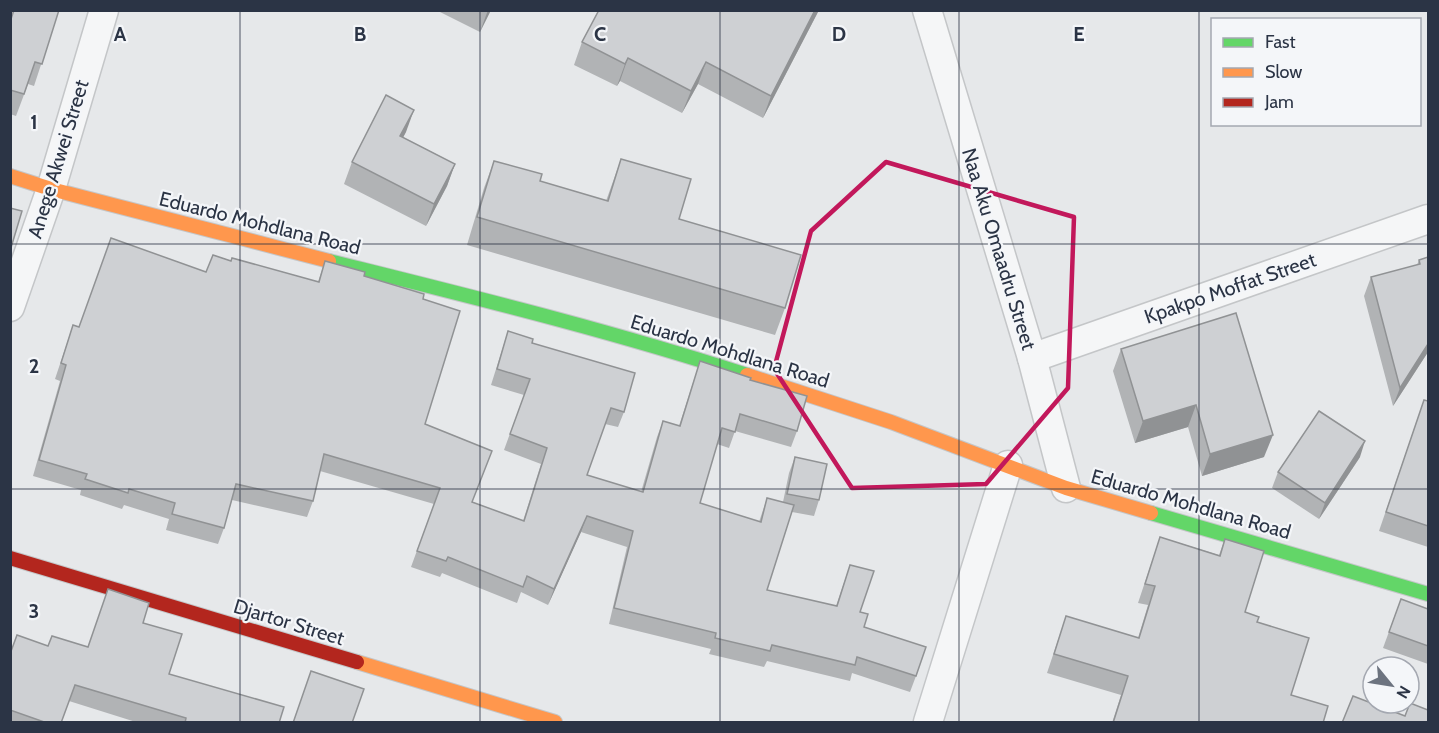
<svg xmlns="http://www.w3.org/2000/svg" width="1439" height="733" font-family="Cabin,sans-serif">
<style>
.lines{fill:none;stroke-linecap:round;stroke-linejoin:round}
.street-casing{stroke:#c4c6c8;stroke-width:31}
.fast-casing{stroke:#c4c6c8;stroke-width:16}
.slow-casing{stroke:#c4c6c8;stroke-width:16}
.jam-casing{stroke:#c4c6c8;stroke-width:16}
.street{stroke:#f5f6f7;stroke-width:28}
.fast{stroke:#63d668;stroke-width:14}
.slow{stroke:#ff974d;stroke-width:14}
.jam{stroke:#b3261e;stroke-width:14}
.wall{fill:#b1b3b5}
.shaded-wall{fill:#909294}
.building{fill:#ced0d3;stroke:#909294;stroke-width:1.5}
.marked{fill:none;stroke:#c2185b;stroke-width:4.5;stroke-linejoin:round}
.grid{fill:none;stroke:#2b3445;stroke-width:1.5;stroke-opacity:0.55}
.labels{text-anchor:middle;stroke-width:4.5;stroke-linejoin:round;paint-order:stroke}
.street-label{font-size:20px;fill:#2b3445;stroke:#f4f6f9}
.grid-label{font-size:20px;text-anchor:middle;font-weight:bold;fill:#2b3445;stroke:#f4f6f9;stroke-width:4.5;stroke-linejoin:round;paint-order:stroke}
</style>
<rect width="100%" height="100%" fill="#e6e8ea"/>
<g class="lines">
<g class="street-casing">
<g id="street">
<polyline points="927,10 1032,358 1066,488"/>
<polyline points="10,307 51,189 104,10"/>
<polyline points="1032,358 1428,219"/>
<polyline points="928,722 1008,465"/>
</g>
</g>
<g class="fast-casing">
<g id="fast">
<path d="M329 261C469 296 609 330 747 375"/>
<polyline points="1151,513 1428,594"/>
</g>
</g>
<g class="slow-casing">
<g id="slow">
<polyline points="10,176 51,189 329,261"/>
<polyline points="747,375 891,422 1066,488 1151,513"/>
<polyline points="357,662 555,722"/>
</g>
</g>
<g class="jam-casing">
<polyline id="jam" points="10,558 357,662"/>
</g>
<use href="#street" class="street"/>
<use href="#fast" class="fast"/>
<use href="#slow" class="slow"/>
<use href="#jam" class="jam"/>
</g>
<g class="wall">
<polygon points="13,10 59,10 34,86 28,84 16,116 10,114 10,19"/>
<polygon points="436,10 491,10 480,32"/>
<polygon points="599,10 819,10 763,118 698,84 682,113 620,81 617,86 574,65 582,42"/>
<polygon points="406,132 403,137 455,164 447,186 426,226 344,184 352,162"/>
<polygon points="621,159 679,219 785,308 775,335 467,245 484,188 494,161 540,181 606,201"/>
<polygon points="1428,257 1428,352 1393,406 1364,296 1371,277 1417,265 1419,260"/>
<polygon points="231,261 318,282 325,261 423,299 425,424 492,451 472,502 523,521 541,464 504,450 524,395 491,385 508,331 532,343 624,412 618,427 605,424 587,475 641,492 657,437 663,421 679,426 700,361 750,380 797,431 791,447 735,431 729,448 717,444 700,503 759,522 767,498 783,502 789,473 795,457 819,500 814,516 792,512 767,590 836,606 850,565 864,627 916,676 910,692 852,673 850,681 767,661 764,667 709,654 711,649 609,624 627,547 581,532 548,605 521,592 517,603 442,573 440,577 411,567 434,504 320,471 313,501 307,517 232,500 224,528 218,544 166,530 169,519 124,505 122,509 80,495 81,490 33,476 60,381 55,379 73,325 79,327"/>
<polygon points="1121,349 1264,457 1202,476 1188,427 1135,443 1113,371"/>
<polygon points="1424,400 1428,401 1428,547 1379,531"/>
<polygon points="1360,457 1319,519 1272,488 1278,472"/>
<polygon points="1160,537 1219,555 1225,539 1245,612 1257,622 1291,695 1323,723 1112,723 1121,695 1047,673 1066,616 1138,638 1148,605 1138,603"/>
<polygon points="1401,599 1428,609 1428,664 1383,648"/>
<polygon points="143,623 169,674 279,723 139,723 69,701 61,723 10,723 10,654 48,646 52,636 88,647"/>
</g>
<g class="shaded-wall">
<polygon points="488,10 491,10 480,32"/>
<polygon points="815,10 819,10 763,118 771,96"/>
<polygon points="628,58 620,81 617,86 625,64"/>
<polygon points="706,62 698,84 682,113 691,91"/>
<polygon points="414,110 406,132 392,158 400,136"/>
<polygon points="455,164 447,186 426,226 434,204"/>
<polygon points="1428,344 1428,352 1393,406 1400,388"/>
<polygon points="1196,405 1188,427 1135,443 1143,421"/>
<polygon points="1273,435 1264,457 1202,476 1210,454"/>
<polygon points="1365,441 1360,457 1319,519 1325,503"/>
<polygon points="587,516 581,532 548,605 554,589"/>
</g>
<g class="building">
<polygon points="14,10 59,10 42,64 35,62 24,94 10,90 10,22"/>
<polygon points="599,10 815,10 771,96 706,62 691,91 628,58 625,64 582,42"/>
<polygon points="386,95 414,110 400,136 455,164 434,204 352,162"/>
<polygon points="621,159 691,179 679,219 801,255 785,308 477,217 494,161 542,174 540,181 608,201"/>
<polygon points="10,208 22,211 10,251"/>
<polygon points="111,238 206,272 213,255 231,261 232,258 319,282 325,261 365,272 364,276 424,294 423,299 460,311 425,424 492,451 472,502 524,521 547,448 510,434 530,379 497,369 508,331 533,339 532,343 635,373 624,412 611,408 587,475 643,492 663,421 680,426 700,361 751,378 750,380 807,396 797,431 740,414 735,432 722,428 700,503 761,522 767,498 794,505 767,590 837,606 850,565 874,571 860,612 868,614 864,627 926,647 916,676 857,657 855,665 772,645 770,651 715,638 716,633 614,608 633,531 587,516 554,589 527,576 523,587 448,557 446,561 417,551 440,488 324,454 313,501 236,484 224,528 172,514 175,503 129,489 128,493 85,479 87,474 39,460 66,365 61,363 73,325 79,327"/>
<polygon points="1428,257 1428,344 1400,388 1371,277 1420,264 1419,260"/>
<polygon points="1236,313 1273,435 1210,454 1196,405 1143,421 1121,349"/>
<polygon points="1424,400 1428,401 1428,526 1386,512"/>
<polygon points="1319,411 1365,441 1325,503 1278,472"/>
<polygon points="795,457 827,464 819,500 787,494"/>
<polygon points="1160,537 1220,556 1225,539 1264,551 1245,612 1259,617 1257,622 1309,638 1291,695 1328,706 1323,723 1113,723 1128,676 1054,654 1066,616 1139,638 1155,586 1145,584"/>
<polygon points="108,589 149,603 143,623 182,634 169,674 284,707 279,723 185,723 186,718 75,685 61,723 47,723 10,710 10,654 17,635 48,646 52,636 88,647"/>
<polygon points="1401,599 1428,609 1428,646 1389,632"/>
<polygon points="311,671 364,689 352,723 293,723"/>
<polygon points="1353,696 1405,716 1410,703 1428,710 1428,723 1342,723"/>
</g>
<path class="marked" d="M886 162 1074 217 1068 388 986 484 852 488 774 369 811 231Z"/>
<path class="grid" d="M240 10V722M480 10V722M720 10V722M959 10V722M1199 10V722M10 244H1428M10 489H1428"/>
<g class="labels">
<g class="street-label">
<text transform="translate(58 159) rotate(-73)" y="7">Anege Akwei Street</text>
<text transform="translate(260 223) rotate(14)" y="7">Eduardo Mohdlana Road</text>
<text transform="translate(999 249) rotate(73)" y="7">Naa Aku Omaadru Street</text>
<text transform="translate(1230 288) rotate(-19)" y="7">Kpakpo Moffat Street</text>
<text transform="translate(730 351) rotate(17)" y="7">Eduardo Mohdlana Road</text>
<text transform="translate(1191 504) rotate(16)" y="7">Eduardo Mohdlana Road</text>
<text transform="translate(289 622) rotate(17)" y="7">Djartor Street</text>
</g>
</g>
<g class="grid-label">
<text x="120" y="41">A</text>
<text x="360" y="41">B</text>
<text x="600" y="41">C</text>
<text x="839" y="41">D</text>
<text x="1079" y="41">E</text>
<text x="34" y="129">1</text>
<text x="34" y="373">2</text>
<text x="34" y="618">3</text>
</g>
<rect width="1439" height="733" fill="none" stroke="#2b3445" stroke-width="24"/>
<rect x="1211" y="18" width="210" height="108" fill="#f4f6f9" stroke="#a4a8b1" stroke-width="1.5"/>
<rect x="1223" y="38" width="30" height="9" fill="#63d668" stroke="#a4a8b1" stroke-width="1.5"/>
<text x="1265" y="48" font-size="18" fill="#2b3445">Fast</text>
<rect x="1223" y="68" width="30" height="9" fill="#ff974d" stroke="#a4a8b1" stroke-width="1.5"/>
<text x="1265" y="78" font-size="18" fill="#2b3445">Slow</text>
<rect x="1223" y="98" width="30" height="9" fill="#b3261e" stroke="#a4a8b1" stroke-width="1.5"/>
<text x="1265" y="108" font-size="18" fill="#2b3445">Jam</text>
<g transform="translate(1391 685) rotate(120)"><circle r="28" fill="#f4f6f9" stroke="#a4a8b1" stroke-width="1.5"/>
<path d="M0-4.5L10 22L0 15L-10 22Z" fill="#6c737f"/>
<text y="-9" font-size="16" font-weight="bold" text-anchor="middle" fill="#2b3445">N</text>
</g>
</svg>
